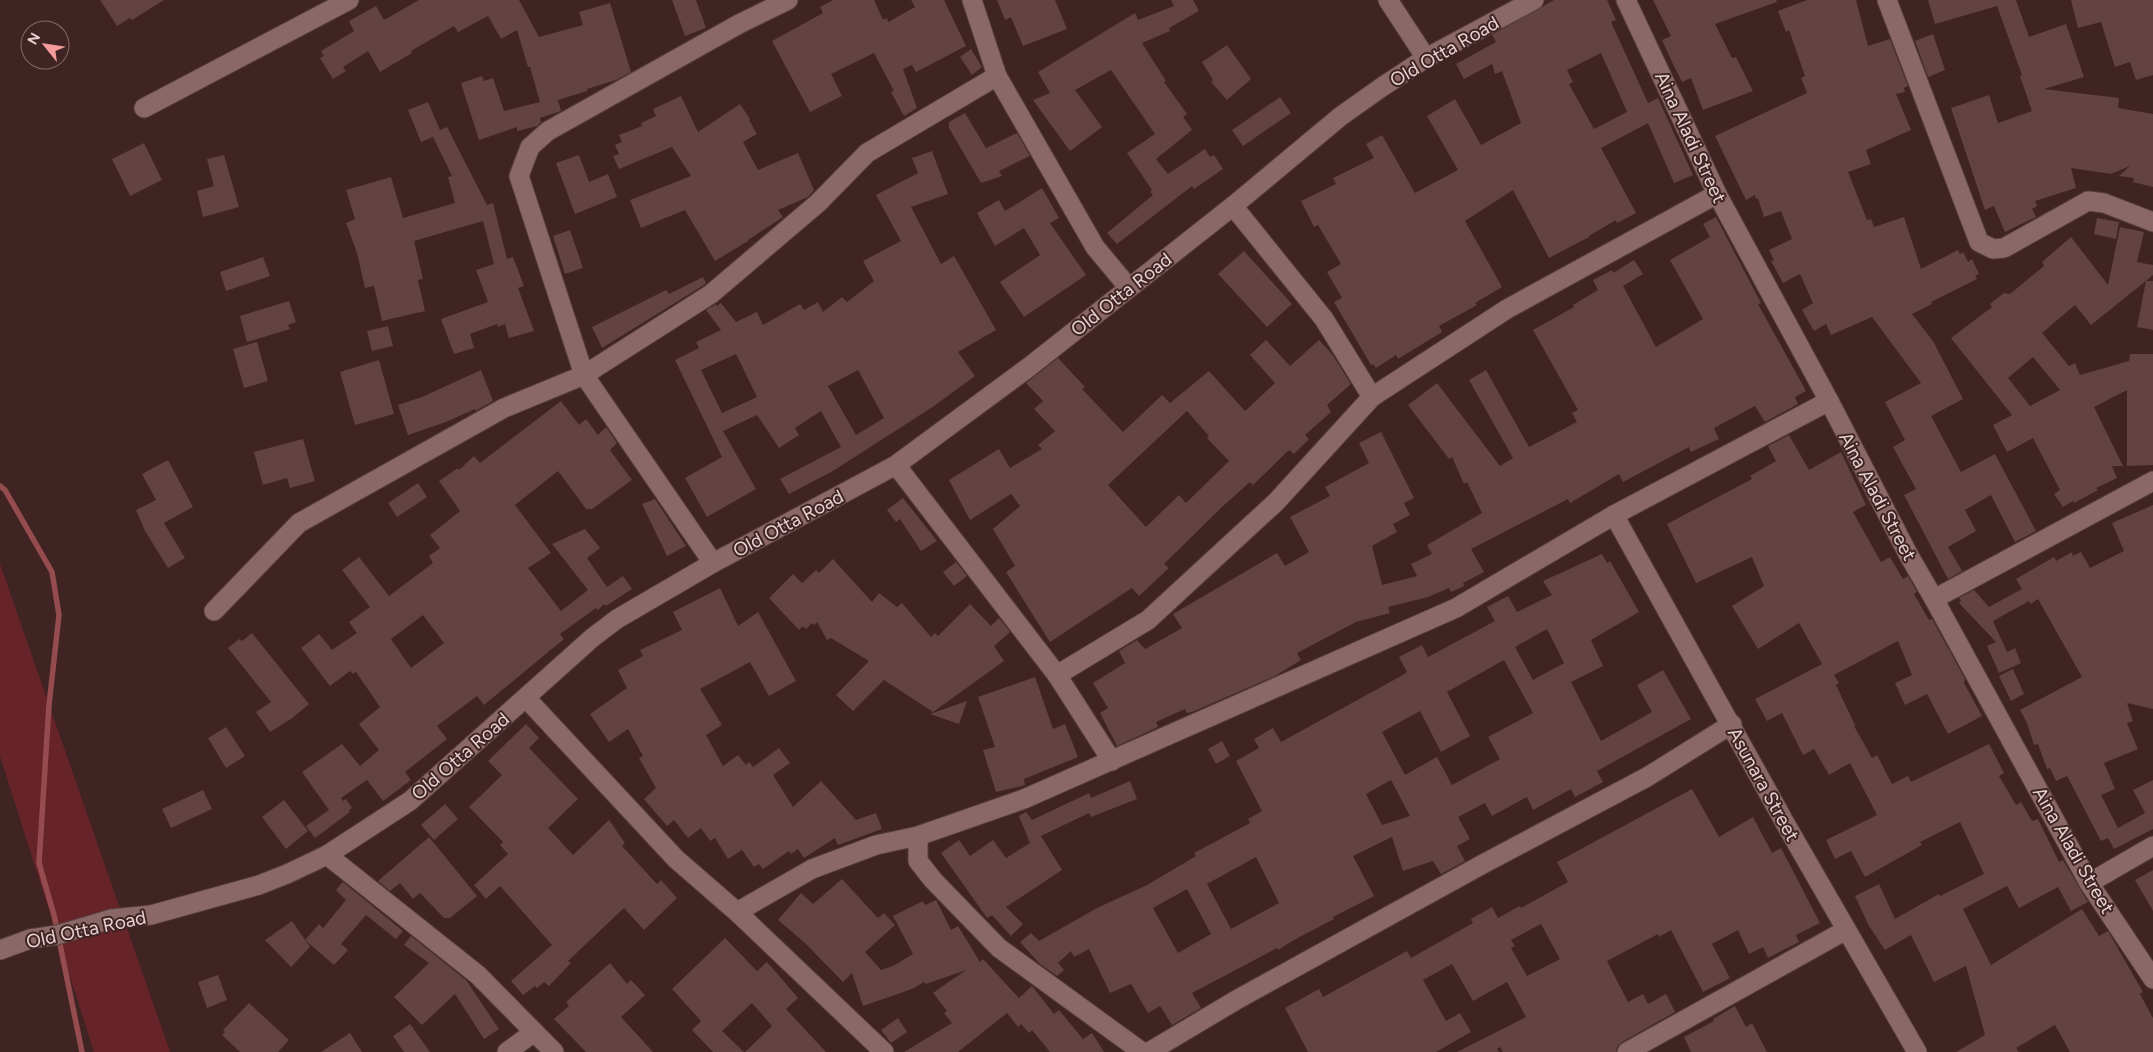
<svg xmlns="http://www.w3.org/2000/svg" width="2153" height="1052" font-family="Figtree,sans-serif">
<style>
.green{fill:#662429}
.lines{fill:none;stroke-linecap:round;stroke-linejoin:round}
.stream{stroke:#954c4e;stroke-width:5.5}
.building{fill:#624242;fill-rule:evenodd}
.minor-casing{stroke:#573f3f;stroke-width:21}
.minor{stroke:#8b6868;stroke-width:19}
.labels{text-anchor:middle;stroke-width:4;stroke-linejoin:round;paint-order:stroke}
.street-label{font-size:19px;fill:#e6d2d2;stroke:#402323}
</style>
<rect width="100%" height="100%" fill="#402323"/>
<polygon class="green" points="0,564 170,1052 94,1052 0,756"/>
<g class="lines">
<polyline class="stream" points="0,486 5,490 52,572 59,615 49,705 39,863 54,915 82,1052"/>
</g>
<g class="building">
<polygon points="100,0 164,0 132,20 130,18 117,26"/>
<polygon points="419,0 519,0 539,37 583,25 579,12 610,3 631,72 616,80 587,89 587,91 558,100 561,111 540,118 541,122 537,126 517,131 517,127 479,140 461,83 482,76 484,81 493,78 504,111 540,102 530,67 528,67 517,30 501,39 488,16 458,32 454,26 411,51 412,53 380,72 368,51 343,67 346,71 333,79 320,58 324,56 321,51 354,31 349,21 376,6 384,20"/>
<polygon points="672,0 696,0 706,28 685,36"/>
<polygon points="833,0 874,0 883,20 887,18 888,22 915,7 911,0 944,0 966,46 916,72 912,65 903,69 917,108 904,116 891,92 894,91 874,53 831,74 842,96 810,112 772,41 823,13 820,7"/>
<polygon points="997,0 1055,0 1067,29 1023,46 1011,17 1005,20"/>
<polygon points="1171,0 1193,0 1199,11 1169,28 1170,31 1142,43 1166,81 1164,82 1187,114 1183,117 1192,130 1156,159 1168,174 1205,149 1210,157 1214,155 1223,169 1194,189 1192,186 1117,244 1107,233 1153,195 1150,192 1152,190 1127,153 1155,134 1111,70 1075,90 1102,127 1070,151 1033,100 1050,93 1038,72 1135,13 1138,20 1174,6"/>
<path d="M1554 0H1607L1616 20 1611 22 1648 103 1658 98 1693 175 1674 183 1648 123 1601 148 1636 213 1617 223 1616 220 1589 236V237L1549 258 1513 190 1465 221 1502 287 1475 303 1477 305 1439 326 1442 332 1398 359 1396 355 1376 368 1373 364 1371 365 1334 302 1342 298 1327 272 1341 264 1318 225 1314 227 1301 201 1336 184 1333 178 1374 158 1366 144 1382 135 1415 193 1458 170 1427 116 1455 99 1481 145 1521 123 1502 71 1495 74 1492 64 1464 79 1456 64 1496 42 1492 35ZM1601 53 1627 112 1594 129 1569 84 1573 82 1567 70Z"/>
<polygon points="1653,0 1776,0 1777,2 1715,24 1732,58 1736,57 1753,91 1703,110 1691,78 1682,82 1672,62 1662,40 1671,36"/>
<polygon points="1807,0 1856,0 1868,46 1890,39 1908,86 1904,88 1905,92 1896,94 1911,130 1866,150 1871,164 1848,172 1867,220 1871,219 1874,227 1904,217 1921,269 1958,250 1960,254 1963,252 1968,262 1972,259 1979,274 1975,276 1977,279 1931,302 1932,304 1912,314 1933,341 1963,399 1931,416 1961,472 1995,454 2036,531 2015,542 1991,495 1965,510 1976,531 1948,547 1962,571 1948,579 1904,495 1916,489 1893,447 1905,440 1885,402 1921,383 1872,317 1831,335 1826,324 1814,331 1802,310 1813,303 1800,274 1783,283 1771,261 1774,260 1769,250 1792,239 1781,211 1764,217 1758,198 1756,199 1755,195 1746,200 1715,136 1807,93 1801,78 1805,76 1789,30 1786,32 1778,11"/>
<polygon points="1928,0 2016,0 2029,37 2066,24 2084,77 2044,89 2119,98 2118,108 2153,114 2153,187 2133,182 2134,178 2119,176 2130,166 2111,174 2071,168 2076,188 2035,201 2037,206 2032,209 2036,217 2005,232 1994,206 1985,210 1951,108 1989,95 1998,123 2032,111 2020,76 2022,75 1997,6 1935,24"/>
<polygon points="2071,0 2153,0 2153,75 2136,80 2130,62 2115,67 2101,22 2078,28"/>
<polygon points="1933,34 1945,70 1928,77 1915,41"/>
<polygon points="1227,45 1251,79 1227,100 1211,82 1213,80 1202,62"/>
<polygon points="971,49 982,67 972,75 960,57"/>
<polygon points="681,96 698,132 740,104 750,119 749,120 757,134 743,142 758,170 798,153 814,190 808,197 778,210 783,217 748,240 748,241 715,261 685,210 641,228 630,200 691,176 672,147 619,169 613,156 619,154 615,145 622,142 619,135 642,126 641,123 656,116 653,109"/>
<polygon points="1280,97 1291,113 1243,146 1232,130"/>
<polygon points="428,102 440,130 447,127 487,205 493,203 507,259 513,257 524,286 518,288 534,331 509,338 505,324 498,327 497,324 470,334 474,348 454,354 441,319 488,302 476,270 494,264 483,221 414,241 423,279 418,280 425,311 382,321 374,286 365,288 357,253 346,223 355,219 346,190 391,177 403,218 455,203 448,177 452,176 433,137 421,142 408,110"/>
<polygon points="965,113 986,148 1017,133 1030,156 999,171 1002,176 981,183 949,128 949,122"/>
<polygon points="144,143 162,180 130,196 112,159"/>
<path d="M932 151 948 194 911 207 941 264 954 256 996 330 958 352 975 376 934 406 833 471 789 494 780 479 841 447 821 411 795 428 799 435 779 448 757 415 723 431 756 489 707 517 685 478 722 457 675 360 699 348 696 342 721 330 706 310 716 304 717 306 721 303 736 322 757 312 763 325 800 304 804 310 818 302 823 312 842 297 847 302 874 281 863 261 901 241 876 195 918 173 912 158ZM736 354 757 397 722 413 701 370ZM858 370 884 418 856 435 828 386Z"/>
<polygon points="224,155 239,207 203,217 197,191 214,186 207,159"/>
<polygon points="579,155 589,182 608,174 617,197 575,214 556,163"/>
<polygon points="1042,188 1059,218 1050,223 1086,275 1024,317 1000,282 1040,255 1024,228 995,246 977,213 999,200 1005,211"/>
<polygon points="1716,217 1761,303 1758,304 1806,391 1795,397 1798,404 1765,422 1755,406 1714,428 1719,439 1691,452 1689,447 1623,482 1619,474 1570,503 1568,499 1471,549 1484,572 1463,583 1464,586 1451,592 1449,588 1428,597 1388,607 1390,613 1356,622 1297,653 1301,660 1275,676 1192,712 1187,713 1185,709 1156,722 1158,727 1117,746 1100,713 1108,708 1093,683 1125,663 1119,651 1137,640 1145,649 1182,628 1173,614 1277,553 1285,566 1309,552 1290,517 1330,496 1325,487 1369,463 1359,443 1381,432 1414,498 1404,503 1410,515 1393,524 1397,532 1372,546 1382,585 1417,576 1411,564 1432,554 1427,545 1482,513 1467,482 1464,484 1452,457 1449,459 1408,405 1437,383 1500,466 1513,458 1469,380 1486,370 1529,447 1577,422 1572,413 1578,410 1533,330 1574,307 1573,305 1598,290 1593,280 1612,270 1613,273 1634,260 1643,274 1623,286 1656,347 1703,319 1670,260 1710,237 1703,224"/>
<polygon points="2097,218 2119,222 2116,239 2094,234"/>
<path d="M2120 227 2144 232 2137 262 2153 265V275L2146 281H2153V330L2137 327 2146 281 2091 325 2075 305 2042 333 2069 366 2075 363 2080 375 2129 361 2130 354H2153V465L2127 466V390L2094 407 2123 466H2112L2117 478 2096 488 2098 490 2074 503 2073 501 2063 507 2054 494 2060 490 2033 438 2007 452 1993 425 2012 415 1951 338 1992 307 1990 304 2004 293 2010 294 2044 266 2042 262 2071 237 2108 285ZM2033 357 2060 390 2030 406 2008 378Z"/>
<polygon points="570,230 583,268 565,274 553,236"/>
<polygon points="1244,251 1292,304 1267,327 1218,274"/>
<polygon points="263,257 270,276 226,291 220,272"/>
<polygon points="703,277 706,283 704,285 602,348 592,327 666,290 669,294"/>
<polygon points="289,301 296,322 288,325 290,329 247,342 240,316"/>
<polygon points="388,326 393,346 372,351 367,331"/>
<path d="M1266 340 1290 366 1319 340 1332 354 1351 384 1327 405 1331 412 1305 435 1309 439 1294 454 1289 450 1253 485 1250 482 1222 507 1164 564 1169 568 1139 596 1132 588 1050 642 1006 572 1015 566 993 529 1020 506 1011 494 970 520 949 480 999 449 1010 468 1042 449 1038 445 1055 431 1034 409 1043 401 1026 383 1058 358 1085 387 1082 389 1123 432 1162 395 1170 403 1209 371 1245 411 1275 383 1250 355ZM1187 411 1209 436 1207 438 1229 461 1186 503 1179 495 1146 527 1108 485Z"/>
<polygon points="257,342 268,381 244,388 233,349"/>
<polygon points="379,360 394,414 355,425 340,372"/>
<polygon points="481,370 493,401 475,411 475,409 446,422 408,435 398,405 422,397"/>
<path d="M561 401 579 425 586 419 598 435 606 427 617 443 610 450 632 480 592 509H586L558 471 515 505 551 553 528 568 561 611 588 590 552 544 585 529 600 548 587 558 607 587 623 576 632 589 606 606 604 604 598 610 596 608 560 634 564 639 484 705 477 696 437 726 447 739 405 772 411 780 383 801 367 780 341 798 343 801 346 799 352 808 349 810 350 812 315 838 306 826 329 810 302 772 342 744 360 766 379 750 359 724 380 707 356 672 353 674 350 671 330 686 301 648 319 634 332 650 357 633 349 622 370 607 342 570 359 557 389 596 433 563 429 556 440 548 430 535 460 511 439 481 458 468 459 470 474 456 480 463ZM423 615 444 643 411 668 391 639Z"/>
<polygon points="1789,435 1809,470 1841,452 1866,505 1853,512 1881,562 1890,557 1903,579 1908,576 1917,592 1914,594 1929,620 1932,619 1965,679 1964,683 1982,716 1948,734 1927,694 1905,705 1895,683 1912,675 1898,641 1834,675 1839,683 1836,685 1855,725 1854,726 1872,758 1877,755 1892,784 1908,776 1911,782 1989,744 2004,773 1999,776 2016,805 2021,802 2032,821 2038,819 2059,862 2063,860 2088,902 2071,911 2058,887 2019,908 2007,886 1963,909 1991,965 2082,909 2099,936 2108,931 2143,992 2140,994 2153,1018 2153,1052 2070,1052 2055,1025 2016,1048 2019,1052 1956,1052 1985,1035 1966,966 1934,982 1911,935 1885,950 1869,926 1855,896 1879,884 1895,919 1939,894 1940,896 1984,874 1960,822 1920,842 1922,845 1865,877 1851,851 1835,859 1826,840 1877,815 1850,763 1829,775 1814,749 1803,755 1782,713 1767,721 1755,699 1822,664 1799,623 1758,649 1732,606 1764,586 1752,557 1696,583 1667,524 1752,479 1750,476 1776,461 1768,446"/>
<polygon points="303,439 315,481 290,488 287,478 263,485 254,452"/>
<polygon points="168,460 193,507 164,523 185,558 168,568 145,531 136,510 156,500 142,474"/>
<polygon points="418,483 427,497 397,517 388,503"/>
<polygon points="903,498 937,541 921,551 900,519 896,522 887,510"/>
<polygon points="655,499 686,546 667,556 642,504"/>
<polygon points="2153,505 2153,709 2127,703 2133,721 2127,723 2138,749 2104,763 2115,789 2101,795 2118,828 2145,813 2133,790 2153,780 2153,829 2114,849 2108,838 2101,841 2067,776 2056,781 2050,768 2047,769 2038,744 2034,745 2027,723 2020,710 2082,677 2038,599 2031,604 2029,601 1993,621 2007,652 2015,648 2021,663 1999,673 1987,646 1996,642 1959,603 1961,601 1959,598 1974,590 1989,607 2022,589 2016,579 2054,557 2056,561 2072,552 2073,556 2081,552 2090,568 2124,551 2112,523"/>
<path d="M1602 554 1607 563 1610 561 1639 612 1591 640 1603 666 1571 682 1601 741 1652 712 1637 685 1663 670 1691 719 1597 771 1603 782 1575 797 1571 789 1533 810 1527 797 1492 816 1485 803 1458 817 1470 839 1457 846 1465 861 1441 874 1433 861 1403 871 1392 837 1353 856 1374 896 1333 917 1334 919 1294 940 1278 950 1277 948 1192 993 1201 1008 1172 1025 1160 1006 1148 1013 1131 984 1110 993 1089 949 1074 957 1071 951 1058 963 1064 970 1057 976 1040 964 1020 942 1031 933 1039 941 1097 908 1147 885 1196 856 1194 853 1250 823 1248 819 1262 811 1236 761 1259 748 1254 739 1273 728 1281 742 1401 676 1407 672 1399 657 1422 645 1428 657 1495 621 1487 607 1508 596 1517 612 1552 595 1543 581ZM1547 629 1564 663 1533 680 1515 647ZM1504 660 1533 713 1488 737 1500 759 1452 785 1437 757 1405 775 1382 732 1420 711 1441 752 1470 736 1447 692ZM1391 780 1410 816 1382 825 1366 794ZM1256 857 1279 903 1231 929 1207 884ZM1187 889 1211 934 1178 953 1153 908Z"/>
<polygon points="833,559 872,602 879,593 897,607 902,603 931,637 935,633 938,636 970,604 991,626 999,618 1010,632 994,646 1004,661 933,712 884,680 853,711 836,695 869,661 831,638 827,640 817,622 814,625 812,623 806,629 803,626 799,630 769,598 793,574 802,583 816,570 819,573"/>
<polygon points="956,562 967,576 954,586 943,572"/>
<polygon points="720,588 738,626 758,612 796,681 769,696 750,662 700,689 722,725 706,735 723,766 738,755 746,765 749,762 753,767 779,748 790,763 773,775 793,807 821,781 856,820 876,813 882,829 838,845 835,838 804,858 798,849 791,854 789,851 763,869 759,864 754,867 742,850 728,859 715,838 710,841 701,828 688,838 674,820 667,826 644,799 656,788 639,758 643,756 628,729 609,742 590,714 627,688 618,670 643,656 640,650 682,630 673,612"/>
<polygon points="252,633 309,704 291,719 270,732 256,712 271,702 228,648 239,639 242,641"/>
<polygon points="2013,669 2024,694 2011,701 1999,676"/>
<polygon points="1035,677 1053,729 1065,724 1078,757 1024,779 1025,785 996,792 983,750 995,747 978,697"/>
<polygon points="967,701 959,724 930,714"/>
<polygon points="526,724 539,738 529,748 578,799 548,828 573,855 609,820 625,843 622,846 657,884 661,880 677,898 644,930 624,908 568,961 571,963 549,986 544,982 537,988 535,986 523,995 511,981 552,945 500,886 486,899 474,885 508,854 500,845 503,842 469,807 502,775 488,761"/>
<polygon points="226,727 245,756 226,768 208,738"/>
<polygon points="1222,741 1230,756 1216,764 1208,749"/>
<polygon points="1130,781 1137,799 1091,817 1089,813 1041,836 1062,870 1006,907 1023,924 1011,936 992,915 987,918 941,853 959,840 970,856 993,840 1006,858 1030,843 1019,816 1026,812 1032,820 1089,793 1091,798"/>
<path d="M1692 789 1719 837 1753 817 1772 853 1781 848 1820 923 1796 935 1799 942 1768 958 1763 947 1749 954 1738 930 1712 944 1730 978 1703 992 1671 930 1659 937 1658 934 1607 961 1628 1002 1643 994 1648 1004 1666 994 1675 1012 1622 1042 1617 1047 1616 1052H1503L1500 1047 1497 1049 1499 1052H1457L1526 1017 1507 982 1473 1001 1452 964 1423 980 1446 1021 1460 1013 1471 1032 1436 1052H1308L1285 1008 1319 989 1323 997 1407 951 1411 958 1473 923 1471 919 1492 907 1498 918 1520 906 1521 908 1568 882 1557 862ZM1541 924 1560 959 1527 976 1511 948 1515 946 1511 940Z"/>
<polygon points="203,790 212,809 171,828 162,809"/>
<polygon points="284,800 308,831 286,849 262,817"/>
<polygon points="445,804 458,819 434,840 421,825"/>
<polygon points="429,837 477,896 450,918 444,918 420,893 413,899 400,883 390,891 378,881"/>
<polygon points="2153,870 2153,911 2135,880"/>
<polygon points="842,879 878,918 884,913 895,925 865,952 881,970 893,966 913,954 893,916 923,901 925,905 936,900 951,930 958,926 980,962 983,959 1019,998 1032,986 1054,1014 1059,1010 1083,1039 1092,1033 1104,1052 1050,1052 1032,1030 1029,1033 1021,1024 1018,1027 1007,1013 958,1052 904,1052 952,1023 944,1013 947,1011 933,993 966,970 926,984 924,982 912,989 863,1006 852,973 843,982 805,943 778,920 801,893 813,904"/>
<polygon points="343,882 403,931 396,939 366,915 341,944 348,950 334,965 305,940 319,924 323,928 346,900 336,890"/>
<polygon points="292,921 310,947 291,967 265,940"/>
<polygon points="411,936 466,980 499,1029 484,1039 455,994 422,1025 394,997 429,963 404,945"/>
<polygon points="725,938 757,971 767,962 781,978 798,998 786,1009 826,1052 745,1052 772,1026 752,1003 722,1031 744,1052 713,1052 692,1030 701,1021 672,989"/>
<polygon points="610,963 627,984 631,980 645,995 621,1017 653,1052 586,1052 554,1019 569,1006 566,1002"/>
<polygon points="218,975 227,1000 207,1008 198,982"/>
<polygon points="249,1003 289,1040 278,1052 240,1052 222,1035 225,1032 223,1030"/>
<polygon points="1735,1006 1746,1027 1752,1023 1767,1052 1691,1052 1684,1037 1714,1021 1713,1019"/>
<polygon points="898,1018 907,1032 891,1043 881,1030"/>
<polygon points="410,1024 430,1052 404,1052 393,1036"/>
<polygon points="350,1033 362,1052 321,1052"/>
</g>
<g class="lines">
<g class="minor-casing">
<g id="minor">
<polyline points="972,0 997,76 1095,247 1129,288"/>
<polyline points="1388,0 1426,58"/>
<polyline points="1626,0 1717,194 1829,401 1908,554 1934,599 2089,883 2153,979"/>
<polyline points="1887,0 1979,242 1993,249 2004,248 2088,201 2104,203 2153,222"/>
<polyline points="144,108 349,0"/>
<polyline points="1233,206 1324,319 1372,397"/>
<polyline points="896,465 1057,675 1112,761"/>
<polyline points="1614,515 1785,823 1917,1052"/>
<polyline points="713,563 584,375 519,176 530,147 548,131 739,24 788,0"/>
<polyline points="1934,599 2153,481"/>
<polyline points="214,611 299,523 504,408 584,375 711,294 818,203 867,153 997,76"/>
<polyline points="1057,675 1148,620 1276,502 1372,397 1507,309 1717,194"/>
<polyline points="526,698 676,859 737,912 884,1052"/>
<polyline points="918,836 918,861 933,880 999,948 1142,1052"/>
<polyline points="327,855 478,975 554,1052"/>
<polyline points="2089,883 2153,846"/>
<polyline points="737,912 812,869 876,845 918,836 1024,799 1456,608 1614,515 1829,401"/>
<polyline points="0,950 30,939 57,935 111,919 151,915 259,885 287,874 327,855 410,801 592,638 617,619 713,563 896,465 1029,367 1233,206 1341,116 1382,87 1426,58 1534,0"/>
<polyline points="507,1052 534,1032"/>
<polyline points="1149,1052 1238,999 1483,864 1647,777 1732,724"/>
<polyline points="1627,1052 1846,930"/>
</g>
</g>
<use href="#minor" class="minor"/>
</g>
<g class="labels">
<g class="street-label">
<text transform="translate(1444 51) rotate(-30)" y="7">Old Otta Road</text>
<text transform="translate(1691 137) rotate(65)" y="7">Aina Aladi Street</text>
<text transform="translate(1121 294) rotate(-38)" y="7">Old Otta Road</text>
<text transform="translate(1878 496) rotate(62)" y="7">Aina Aladi Street</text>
<text transform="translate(788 523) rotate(-28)" y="7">Old Otta Road</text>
<text transform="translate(460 756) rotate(-41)" y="7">Old Otta Road</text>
<text transform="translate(1764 784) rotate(61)" y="7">Asunara Street</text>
<text transform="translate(2074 850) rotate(60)" y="7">Aina Aladi Street</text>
<text transform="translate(86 929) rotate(-12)" y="7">Old Otta Road</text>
</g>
</g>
<g transform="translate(45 45) rotate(300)"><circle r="24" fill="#402323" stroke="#826969"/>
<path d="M0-4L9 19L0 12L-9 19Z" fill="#f59b9c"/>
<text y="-8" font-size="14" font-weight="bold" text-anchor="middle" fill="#e6d2d2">N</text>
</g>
</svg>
